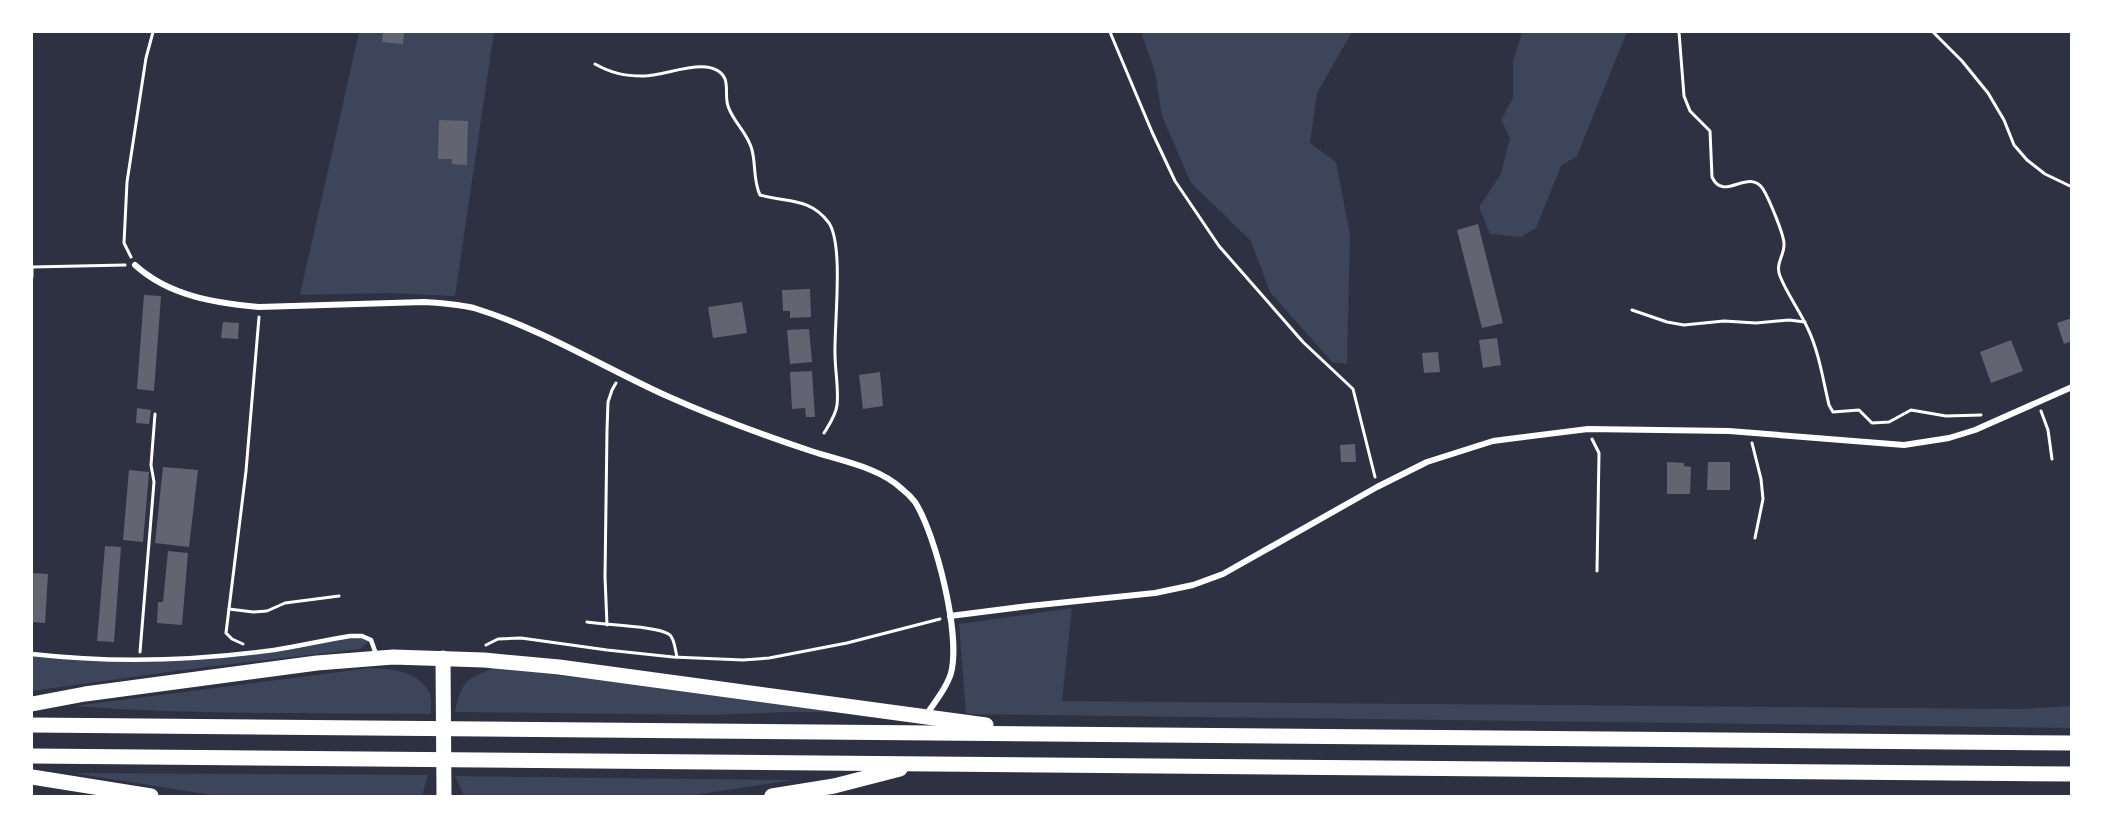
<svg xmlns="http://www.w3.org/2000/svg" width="2103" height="828" font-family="'PT Sans Narrow',sans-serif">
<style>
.green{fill:#3c4559}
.building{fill:#626471}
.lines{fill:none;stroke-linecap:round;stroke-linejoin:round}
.path{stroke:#fff;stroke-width:3}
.service{stroke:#fff;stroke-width:4.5}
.minor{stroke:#fff;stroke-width:6}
.trunk{stroke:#fff;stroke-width:15}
</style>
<rect width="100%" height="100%" fill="#2d3142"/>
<g class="green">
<polygon points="359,32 494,32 455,296 387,293 300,295"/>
<polygon points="1141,32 1352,32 1317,93 1310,143 1336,162 1350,235 1347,364 1332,362 1270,292 1251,241 1191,183 1162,116 1155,72"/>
<polygon points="1522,32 1627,32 1577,156 1561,166 1536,228 1521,237 1490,234 1479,207 1501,174 1510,138 1501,120 1513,98 1513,62"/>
<polygon points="1072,608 1062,701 2021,709 2071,706 2071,728 966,714 959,624"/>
<polygon points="362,636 371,640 360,649 198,668 32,691 32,654 85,659 176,658 227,655"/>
<path d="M370 668C392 669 420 671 430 694 432 700 431 708 431 714 312 713 193 715 74 706Z"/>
<path d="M495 668 873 712H789L711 715 455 712C461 682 466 678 495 668Z"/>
<polygon points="73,773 428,775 422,796 218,796"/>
<polygon points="455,776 793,780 688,796 464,796"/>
</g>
<g class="building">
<polygon points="383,32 404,32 403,44 382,42"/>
<polygon points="439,120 468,121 467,165 452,164 452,159 438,159"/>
<polygon points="1478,224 1503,323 1482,328 1457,230"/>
<polygon points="810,289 811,317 790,318 790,311 783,311 782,290"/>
<polygon points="144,295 161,296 154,391 137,389"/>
<polygon points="742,302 747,333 713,338 708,307"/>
<polygon points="2072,318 2072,341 2064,344 2057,323"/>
<polygon points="223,322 239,323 238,339 221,338"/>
<polygon points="809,329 812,362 790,364 787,330"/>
<polygon points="1497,338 1501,365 1483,368 1479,340"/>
<polygon points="2011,340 2023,371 1991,383 1980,352"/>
<polygon points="1438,352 1440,372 1424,373 1422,353"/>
<polygon points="812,371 815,417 806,417 805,408 792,409 790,372"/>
<polygon points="880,372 883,406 863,409 859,375"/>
<polygon points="137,408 151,410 149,424 136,423"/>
<polygon points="1355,444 1356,462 1341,462 1340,445"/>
<polygon points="1667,462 1684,463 1684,466 1691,467 1690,494 1667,494"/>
<polygon points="1708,462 1730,462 1730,490 1707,490"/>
<polygon points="163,467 198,470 189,547 155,543"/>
<polygon points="129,470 149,472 143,542 123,540"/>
<polygon points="105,546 121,547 114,642 97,641"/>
<polygon points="168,551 188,553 182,625 157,623 158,602 163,602"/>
<polygon points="32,573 48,574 45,623 32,622"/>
</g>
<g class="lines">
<g class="path">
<polyline points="1110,32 1152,132 1175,181 1219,246 1303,342 1353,389 1375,477"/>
<path d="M1679 32 1684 96 1690 111 1710 131 1712 177C1724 203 1748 167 1763 189 1768 197 1785 236 1784 245 1784 256 1775 264 1780 276 1787 294 1800 311 1808 329 1819 352 1823 380 1829 405L1833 412 1859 410 1872 423 1889 422 1911 410 1946 416 1981 415"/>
<polyline points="1933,32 1962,61 1988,93 2004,120 2014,145 2027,160 2045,174 2072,187"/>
<path d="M595 64C611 73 624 76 643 76 664 77 713 53 725 79 728 87 725 97 728 106 733 122 748 133 752 150 756 165 753 180 760 195 787 203 810 197 829 223 844 246 834 325 835 354 835 371 839 389 837 405 836 415 829 425 824 433"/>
<polyline points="131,257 124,243 127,182 146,58 153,32"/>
<polyline points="32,267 125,265"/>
<polyline points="32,277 32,267"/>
<polyline points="1632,310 1667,322 1684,325 1724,321 1756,323 1789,320 1805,322"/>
<polyline points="2041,411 2048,430 2052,459"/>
<polyline points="1592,439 1599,453 1597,571"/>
<polyline points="1752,443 1761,479 1763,499 1755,538"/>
<polyline points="229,609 253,612 267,611 285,603 339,596"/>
<path d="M587 622C603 625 661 626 670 635 675 640 675 650 677 657"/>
<polyline points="607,625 605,577 607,430 608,402 612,390 616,383"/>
<polyline points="243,644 232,639 226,633 246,471 259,317"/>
<polyline points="486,645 498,639 521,638 607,650 673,657 743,660 769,658 847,643 940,619"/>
<polyline points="140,652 154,482 151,465 155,414"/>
</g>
<path class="service" d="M32 654C111 663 194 661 274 650 299 646 325 640 350 636H362L371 640 376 654"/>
<g class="minor">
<path d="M135 265C169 296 215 303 259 307L424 302C441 303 457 304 474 308 542 329 603 367 667 396 714 417 763 435 811 451 841 461 879 467 902 489 907 493 912 498 915 502 936 535 961 635 951 673 947 688 934 703 926 715"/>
<polyline points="950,616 1029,606 1155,593 1193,585 1223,574 1377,487 1427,462 1493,441 1588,429 1729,431 1904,445 1949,438 1975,430 2072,387"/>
</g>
<g class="trunk">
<polyline points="443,658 444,796"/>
<polyline points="32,704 85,694 317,663 393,657 484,660 559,667 986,725"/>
<polyline points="32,725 2072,743"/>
<polyline points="32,756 2072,774"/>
<polyline points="32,777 151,796"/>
<polyline points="772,796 834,786 900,769"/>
</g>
</g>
<rect width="2103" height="828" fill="none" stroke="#ffffff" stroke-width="66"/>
</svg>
